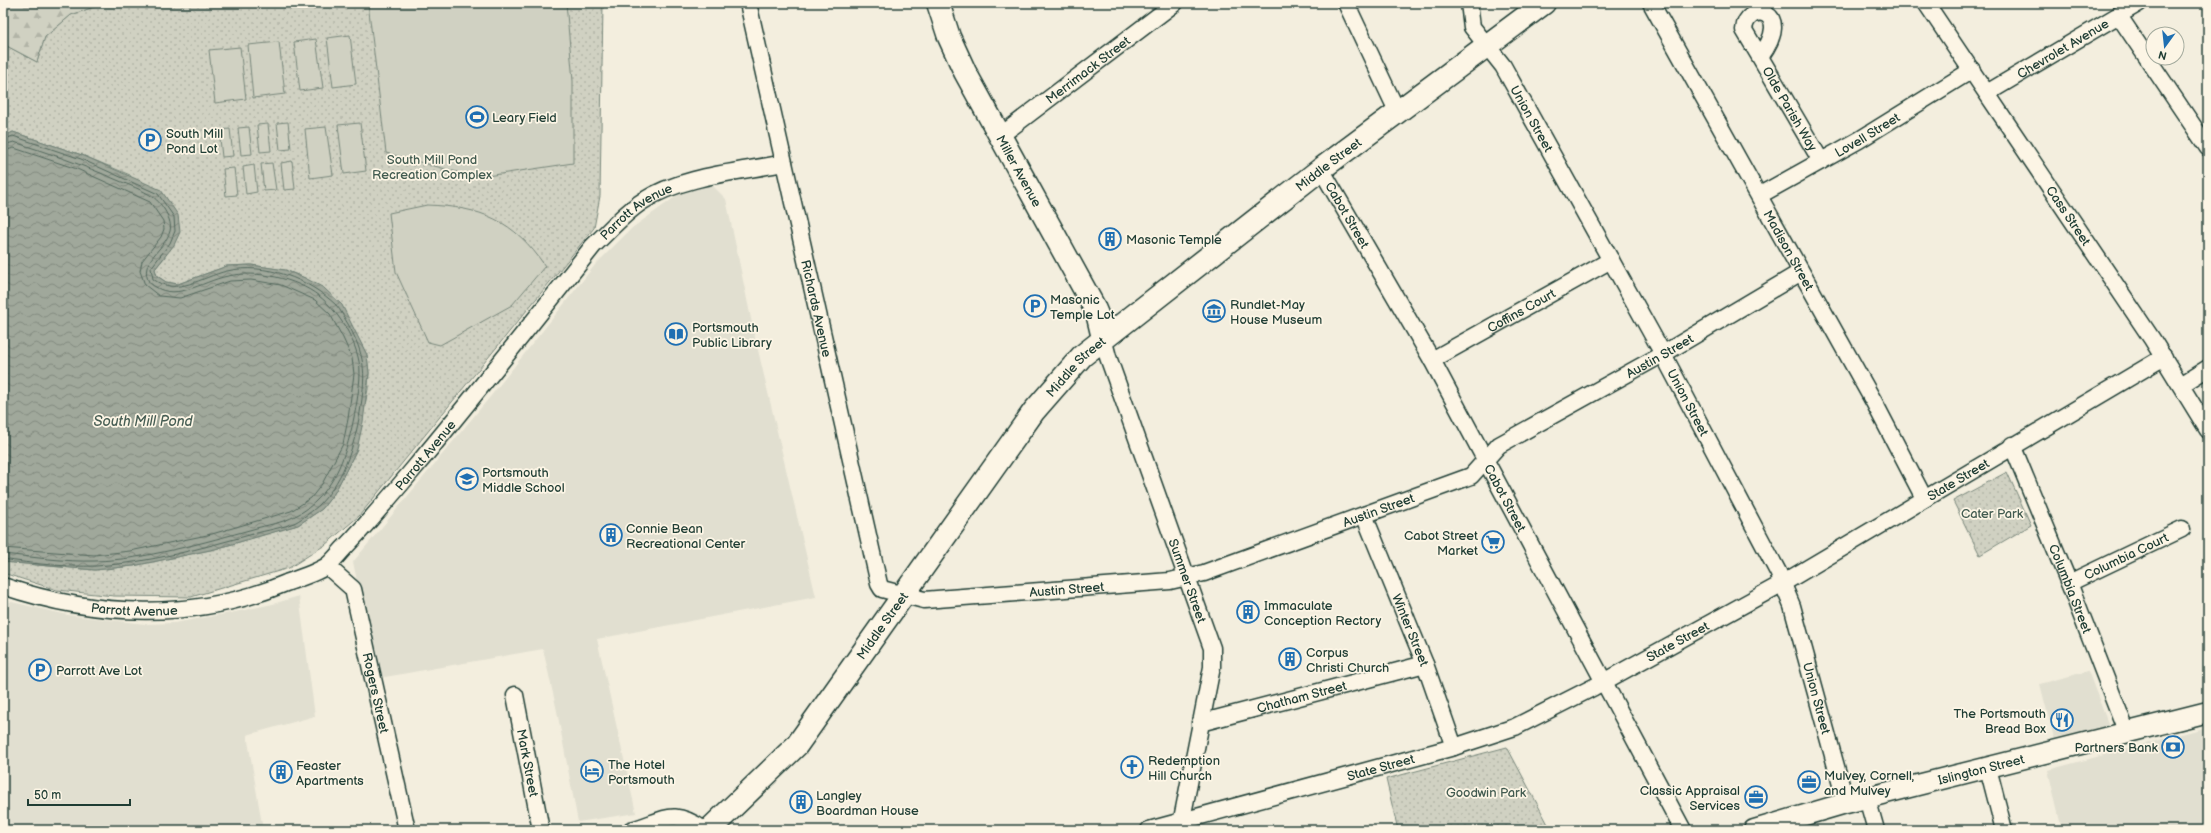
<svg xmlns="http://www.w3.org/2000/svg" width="2211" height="833" font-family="'Balsamiq Sans',sans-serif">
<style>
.built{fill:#e1dfd0}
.green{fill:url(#green-dots);stroke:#78877b}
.forest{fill:url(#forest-firs);stroke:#78877b}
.pitch{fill:#d0d1c2;stroke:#78877b}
.water{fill:url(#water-waves);stroke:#6c7d72}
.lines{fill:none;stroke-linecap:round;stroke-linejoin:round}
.shore{stroke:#53685d;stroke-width:1}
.minor-casing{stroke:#1f3d34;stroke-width:19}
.tertiary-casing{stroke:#1f3d34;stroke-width:23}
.secondary-casing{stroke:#1f3d34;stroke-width:25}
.primary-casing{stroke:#1f3d34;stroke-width:25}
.minor{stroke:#fcf5e5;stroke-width:16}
.tertiary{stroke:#fcf5e5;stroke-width:20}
.secondary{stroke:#fcf5e5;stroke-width:22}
.primary{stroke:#fcf5e5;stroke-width:22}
.labels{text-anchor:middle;stroke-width:3.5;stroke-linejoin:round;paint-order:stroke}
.street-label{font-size:13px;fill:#1f3d34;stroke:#fcf5e5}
.poi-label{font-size:13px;fill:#1f3d34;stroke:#fcf5e5;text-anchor:start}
.park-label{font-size:13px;fill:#425b50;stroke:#fcf5e5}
.water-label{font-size:14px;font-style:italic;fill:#465d53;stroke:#fcf5e5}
</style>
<defs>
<pattern id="green-dots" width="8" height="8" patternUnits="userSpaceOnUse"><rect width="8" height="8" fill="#d0d1c2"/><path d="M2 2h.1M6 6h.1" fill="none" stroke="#b2b4a7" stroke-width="1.8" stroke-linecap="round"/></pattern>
<pattern id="forest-firs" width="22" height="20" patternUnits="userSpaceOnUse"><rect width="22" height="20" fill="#d0d1c2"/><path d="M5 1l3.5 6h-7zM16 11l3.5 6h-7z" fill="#b2b4a7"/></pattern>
<pattern id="water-waves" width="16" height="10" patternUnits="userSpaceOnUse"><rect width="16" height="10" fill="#a0a89b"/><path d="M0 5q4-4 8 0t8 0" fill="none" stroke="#828a7f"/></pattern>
</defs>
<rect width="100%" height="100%" fill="#f3eede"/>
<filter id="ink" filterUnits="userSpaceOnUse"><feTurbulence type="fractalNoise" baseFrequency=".025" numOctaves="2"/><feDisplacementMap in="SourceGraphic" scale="8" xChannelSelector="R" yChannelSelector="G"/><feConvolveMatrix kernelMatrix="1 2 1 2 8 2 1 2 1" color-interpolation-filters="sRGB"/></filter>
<g filter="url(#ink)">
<g class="built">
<polygon points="711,184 726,199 754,333 816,597 597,639 636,813 578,822 557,711 543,649 385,677 377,675 353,562 490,397 595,265 632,228 678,195"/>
<polygon points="299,596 315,716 247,735 263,830 3,830 3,600 68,615 145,624 174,623 230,613 273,604"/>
<polygon points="2088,671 2109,726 2054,738 2040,684"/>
<polygon points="2208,727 2208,830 2062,830 2048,770"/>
</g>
<g class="green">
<polygon points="105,3 603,3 600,196 594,228 359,516 325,545 289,568 191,597 114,596 57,590 3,573 3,562 95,570 133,566 215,549 298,525 322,509 335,492 357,449 368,389 369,373 367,355 341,305 305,278 285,270 251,265 227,266 178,284 166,282 157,276 155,269 165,257 130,175 82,155 13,132 3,137 3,44 37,62 45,37 71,15"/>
<polygon points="2007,472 2031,525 1980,555 1953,501"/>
<polygon points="1507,747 1551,830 1398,830 1386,779"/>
</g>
<polygon class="forest" points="3,3 105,3 71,15 45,37 37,62 3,44"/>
<g class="pitch">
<polygon points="368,3 566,3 573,81 573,163 487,176 468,175 386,153"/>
<polygon points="350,35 356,84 333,87 327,38"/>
<polygon points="316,39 323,88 300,91 294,42"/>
<polygon points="279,42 285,94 253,98 248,45"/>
<polygon points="240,47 246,99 215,103 209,50"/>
<polygon points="288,122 291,149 280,150 277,123"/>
<polygon points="360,123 366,171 344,174 338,125"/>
<polygon points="268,124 271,151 260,152 257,125"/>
<polygon points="249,127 252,154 241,155 238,128"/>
<polygon points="326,127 333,175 310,178 305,129"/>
<polygon points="230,129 233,156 222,157 219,130"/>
<polygon points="292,161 295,189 284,190 281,163"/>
<polygon points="272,163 276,190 264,191 261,164"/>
<polygon points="254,165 257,192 246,194 243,167"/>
<polygon points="234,168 237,195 226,196 223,169"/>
<path d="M427 205C481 207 514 220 545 266L512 305 440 345 428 342 396 272 389 213Z"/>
</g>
<polygon class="water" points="13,132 82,155 161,190 178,215 180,232 174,245 155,269 157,276 166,282 178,284 227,266 251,265 285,270 305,278 324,288 342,305 367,355 369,373 363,422 357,449 335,492 322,509 298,525 215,549 133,566 95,570 3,562 3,137"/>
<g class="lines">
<g class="shore">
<path d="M3 140 13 136 81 159 158 194 174 217 175 231 170 243 151 268 153 279C177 297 201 277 227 271 265 262 309 279 336 305 341 310 344 318 348 324 365 355 366 372 361 406 356 441 345 478 320 504 314 510 303 518 296 522 283 528 267 530 253 534 202 548 149 563 96 566 66 567 32 564 3 559"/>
<path d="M3 145 14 142C49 153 83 165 117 180 129 185 143 190 153 197 162 203 173 221 170 231 165 250 138 261 149 282 174 305 201 281 228 276 257 270 296 278 319 296 337 310 353 336 358 357 362 371 359 387 357 401 351 436 342 476 316 501 310 507 302 513 295 516 283 523 266 525 253 529 206 542 143 560 95 561 64 562 33 557 3 554"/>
<polyline points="3,151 14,148 77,169 150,202 163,221 164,229 161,237 142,261 140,271 145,285 159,296 180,298 230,281 251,280 281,285 315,300 330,314 343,338 352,358 354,374 348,419 343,444 322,484 311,498 291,511 212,534 130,551 94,555 3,548"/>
</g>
<g class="minor-casing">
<g id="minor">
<path id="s1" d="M748 3 879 584 882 589 924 600 1170 581 1204 573 1471 476 1499 445 1663 354 1801 272"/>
<polyline points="1346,3 1398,113"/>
<path id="s2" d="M1469 3 1472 27 1503 66 1663 354 1778 572 1792 606 1846 803"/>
<path id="s3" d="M1651 3 1874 402 1924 498"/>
<path id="s4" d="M1926 3 2152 339 2208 430"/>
<polyline points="2119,16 2208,148"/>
<path id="s5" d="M1760 57 1744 30C1746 0 1796 9 1760 57L1821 161"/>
<path id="s6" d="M1987 93 2139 3"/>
<path id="s7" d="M1000 136 1175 3"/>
<path id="s8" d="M1321 169 1432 360 1683 830"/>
<path id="s9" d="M1760 195 1859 140 1972 70"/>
<path id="s10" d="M1103 338 1108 357 1212 648V667L1180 829"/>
<path id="s11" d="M1432 360 1611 260"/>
<polyline points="2181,385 2208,368"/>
<path id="s12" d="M2012 445 2069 583 2127 733"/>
<path id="s13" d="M1364 515 1425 664 1454 747"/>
<path id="s14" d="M327 566 353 589 407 830"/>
<path id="s15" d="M2069 583 2182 529"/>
<path id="s16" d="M3 586C95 617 195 622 286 583 299 578 317 573 328 565 334 560 340 552 346 546 369 522 390 497 411 472 473 398 533 322 593 246 609 231 624 213 643 201 681 176 739 172 784 163"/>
<path id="s17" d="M515 695 541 830"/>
<path id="s18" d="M1200 723 1425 664"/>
<polyline points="1988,768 2004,830"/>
<polyline points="1867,798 1876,830"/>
<path d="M631 830C665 821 671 807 704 830"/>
<path id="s19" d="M1149 830 1454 747 1515 727 1594 687 1783 583 2164 357"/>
</g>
</g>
<g class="tertiary-casing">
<g id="tertiary">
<path id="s20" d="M1754 830 1846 803 2208 712"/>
</g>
</g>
<g class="secondary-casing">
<g id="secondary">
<path id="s21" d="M938 3 949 37 965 72 1093 305 1098 317 1103 338"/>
</g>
</g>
<g class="primary-casing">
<g id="primary">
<path id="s22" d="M709 830 797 745 1034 411 1082 356 1321 169 1544 3"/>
</g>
</g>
<use href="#minor" class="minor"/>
<use href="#tertiary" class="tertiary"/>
<use href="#secondary" class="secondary"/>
<use href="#primary" class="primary"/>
</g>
</g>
<defs>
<g id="stadium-ring" transform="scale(1.15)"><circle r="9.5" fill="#fcf5e5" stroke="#1f6fb2" stroke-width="1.5"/><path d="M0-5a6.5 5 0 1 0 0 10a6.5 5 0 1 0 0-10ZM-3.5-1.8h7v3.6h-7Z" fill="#1f6fb2"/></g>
<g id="parking-ring" transform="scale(1.15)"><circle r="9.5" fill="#fcf5e5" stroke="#1f6fb2" stroke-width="1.5"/><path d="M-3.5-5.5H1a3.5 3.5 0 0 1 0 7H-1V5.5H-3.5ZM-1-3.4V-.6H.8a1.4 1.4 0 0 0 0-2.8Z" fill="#1f6fb2"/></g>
<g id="building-ring" transform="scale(1.15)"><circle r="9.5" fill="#fcf5e5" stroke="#1f6fb2" stroke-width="1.5"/><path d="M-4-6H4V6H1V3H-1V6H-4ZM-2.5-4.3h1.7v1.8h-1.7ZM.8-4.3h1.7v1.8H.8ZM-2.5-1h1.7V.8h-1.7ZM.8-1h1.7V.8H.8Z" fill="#1f6fb2"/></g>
<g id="museum-ring" transform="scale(1.15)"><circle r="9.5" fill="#fcf5e5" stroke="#1f6fb2" stroke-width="1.5"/><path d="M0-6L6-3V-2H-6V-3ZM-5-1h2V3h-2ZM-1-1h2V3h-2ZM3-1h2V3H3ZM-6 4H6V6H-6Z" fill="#1f6fb2"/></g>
<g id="library-ring" transform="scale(1.15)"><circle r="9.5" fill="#fcf5e5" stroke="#1f6fb2" stroke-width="1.5"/><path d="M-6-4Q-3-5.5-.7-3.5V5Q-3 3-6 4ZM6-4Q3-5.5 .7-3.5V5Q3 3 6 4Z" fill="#1f6fb2"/></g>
<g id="school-ring" transform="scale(1.15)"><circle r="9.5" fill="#fcf5e5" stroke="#1f6fb2" stroke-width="1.5"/><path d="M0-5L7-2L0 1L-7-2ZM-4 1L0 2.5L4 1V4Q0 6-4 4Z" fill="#1f6fb2"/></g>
<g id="supermarket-ring" transform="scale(1.15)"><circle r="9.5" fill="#fcf5e5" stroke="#1f6fb2" stroke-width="1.5"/><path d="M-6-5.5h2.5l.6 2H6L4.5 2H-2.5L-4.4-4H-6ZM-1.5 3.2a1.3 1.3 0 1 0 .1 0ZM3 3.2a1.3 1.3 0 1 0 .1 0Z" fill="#1f6fb2"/></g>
<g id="restaurant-ring" transform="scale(1.15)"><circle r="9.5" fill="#fcf5e5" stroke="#1f6fb2" stroke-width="1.5"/><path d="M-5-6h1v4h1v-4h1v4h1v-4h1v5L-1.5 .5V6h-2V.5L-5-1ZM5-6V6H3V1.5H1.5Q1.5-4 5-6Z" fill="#1f6fb2"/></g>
<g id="bank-ring" transform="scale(1.15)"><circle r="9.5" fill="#fcf5e5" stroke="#1f6fb2" stroke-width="1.5"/><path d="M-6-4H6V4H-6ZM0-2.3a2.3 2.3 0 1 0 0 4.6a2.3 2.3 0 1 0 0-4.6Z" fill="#1f6fb2"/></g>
<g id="church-ring" transform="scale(1.15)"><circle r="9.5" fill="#fcf5e5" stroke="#1f6fb2" stroke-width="1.5"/><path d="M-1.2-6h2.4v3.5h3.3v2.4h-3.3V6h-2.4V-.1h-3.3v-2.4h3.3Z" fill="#1f6fb2"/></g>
<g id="hotel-ring" transform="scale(1.15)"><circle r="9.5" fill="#fcf5e5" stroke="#1f6fb2" stroke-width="1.5"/><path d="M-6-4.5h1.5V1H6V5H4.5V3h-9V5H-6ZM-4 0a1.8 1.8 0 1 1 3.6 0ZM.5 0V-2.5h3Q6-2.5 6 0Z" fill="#1f6fb2"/></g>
<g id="office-ring" transform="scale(1.15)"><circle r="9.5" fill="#fcf5e5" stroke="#1f6fb2" stroke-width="1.5"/><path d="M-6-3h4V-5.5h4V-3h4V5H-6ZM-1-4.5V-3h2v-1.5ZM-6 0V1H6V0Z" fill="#1f6fb2"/></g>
</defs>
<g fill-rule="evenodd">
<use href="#stadium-ring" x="477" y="117"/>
<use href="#parking-ring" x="150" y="140"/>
<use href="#building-ring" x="1110" y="239"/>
<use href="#parking-ring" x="1035" y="306"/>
<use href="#museum-ring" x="1214" y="311"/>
<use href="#library-ring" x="676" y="334"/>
<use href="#school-ring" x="467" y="479"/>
<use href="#building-ring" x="611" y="535"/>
<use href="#supermarket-ring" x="1493" y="542"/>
<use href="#building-ring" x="1248" y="612"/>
<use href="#building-ring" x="1290" y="659"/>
<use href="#parking-ring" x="40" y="670"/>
<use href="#restaurant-ring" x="2062" y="720"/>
<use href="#bank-ring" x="2173" y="747"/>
<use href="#church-ring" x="1132" y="767"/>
<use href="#hotel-ring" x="592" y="771"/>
<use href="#building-ring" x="281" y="772"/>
<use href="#office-ring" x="1809" y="782"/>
<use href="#office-ring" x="1756" y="797"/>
<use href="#building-ring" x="801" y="802"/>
</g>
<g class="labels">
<g class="street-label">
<text dy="5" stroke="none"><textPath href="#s6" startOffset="88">Chevrolet Avenue</textPath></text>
<text dy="5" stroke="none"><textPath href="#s7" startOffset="110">Merrimack Street</textPath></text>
<text dy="5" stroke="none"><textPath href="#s5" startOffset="172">Olde Parish Way</textPath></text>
<text dy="5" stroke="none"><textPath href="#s2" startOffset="134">Union Street</textPath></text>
<text dy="5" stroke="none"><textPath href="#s9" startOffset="123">Lovell Street</textPath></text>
<text dy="5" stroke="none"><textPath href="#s22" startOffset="917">Middle Street</textPath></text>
<text dy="5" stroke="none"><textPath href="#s21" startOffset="187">Miller Avenue</textPath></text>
<text dy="5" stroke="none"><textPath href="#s16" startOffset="806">Parrott Avenue</textPath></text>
<text dy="5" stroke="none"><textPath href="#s8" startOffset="53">Cabot Street</textPath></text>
<text dy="5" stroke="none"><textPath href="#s4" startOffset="256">Cass Street</textPath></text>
<text dy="5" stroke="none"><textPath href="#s3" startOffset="283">Madison Street</textPath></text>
<text dy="5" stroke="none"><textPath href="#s1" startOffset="313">Richards Avenue</textPath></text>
<text dy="5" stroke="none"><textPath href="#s11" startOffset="102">Coffins Court</textPath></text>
<text dy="5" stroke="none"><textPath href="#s1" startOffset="1436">Austin Street</textPath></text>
<text dy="5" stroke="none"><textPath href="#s22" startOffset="593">Middle Street</textPath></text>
<text dy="5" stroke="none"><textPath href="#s2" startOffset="458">Union Street</textPath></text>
<text dy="5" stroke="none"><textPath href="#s16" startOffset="482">Parrott Avenue</textPath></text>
<text dy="5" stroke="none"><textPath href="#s19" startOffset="888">State Street</textPath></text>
<text dy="5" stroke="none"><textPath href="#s8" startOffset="377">Cabot Street</textPath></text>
<text dy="5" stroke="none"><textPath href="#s1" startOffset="1112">Austin Street</textPath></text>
<text dy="5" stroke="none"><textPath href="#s15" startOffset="63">Columbia Court</textPath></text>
<text dy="5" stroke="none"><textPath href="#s10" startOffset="257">Summer Street</textPath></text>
<text dy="5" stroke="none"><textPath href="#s1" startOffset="788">Austin Street</textPath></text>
<text dy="5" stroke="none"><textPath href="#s12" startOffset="155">Columbia Street</textPath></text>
<text dy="5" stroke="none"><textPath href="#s16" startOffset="134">Parrott Avenue</textPath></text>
<text dy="5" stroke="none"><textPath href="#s22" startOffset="269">Middle Street</textPath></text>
<text dy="5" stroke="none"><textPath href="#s13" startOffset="124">Winter Street</textPath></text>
<text dy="5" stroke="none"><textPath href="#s19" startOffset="564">State Street</textPath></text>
<text dy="5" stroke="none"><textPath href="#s14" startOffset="141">Rogers Street</textPath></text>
<text dy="5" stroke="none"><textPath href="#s2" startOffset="782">Union Street</textPath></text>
<text dy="5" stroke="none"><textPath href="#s18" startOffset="105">Chatham Street</textPath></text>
<text dy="5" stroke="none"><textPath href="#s17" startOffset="69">Mark Street</textPath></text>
<text dy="5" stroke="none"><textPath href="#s19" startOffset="240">State Street</textPath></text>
<text dy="5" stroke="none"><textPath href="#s20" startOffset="235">Islington Street</textPath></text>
</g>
<g class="poi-label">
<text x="492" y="122">Leary Field</text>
<text x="166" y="138">South Mill<tspan x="166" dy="15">Pond Lot</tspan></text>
<text x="1126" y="244">Masonic Temple</text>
<text x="1050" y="304">Masonic<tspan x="1050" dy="15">Temple Lot</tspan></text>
<text x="1230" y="309">Rundlet-May<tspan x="1230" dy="15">House Museum</tspan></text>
<text x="692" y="332">Portsmouth<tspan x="692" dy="15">Public Library</tspan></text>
<text x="482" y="477">Portsmouth<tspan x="482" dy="15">Middle School</tspan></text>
<text x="626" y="533">Connie Bean<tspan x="626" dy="15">Recreational Center</tspan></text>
<text x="1478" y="540" text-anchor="end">Cabot Street<tspan x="1478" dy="15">Market</tspan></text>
<text x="1264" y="610">Immaculate<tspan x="1264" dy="15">Conception Rectory</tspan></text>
<text x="1306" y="657">Corpus<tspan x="1306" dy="15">Christi Church</tspan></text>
<text x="56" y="675">Parrott Ave Lot</text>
<text x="2046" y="718" text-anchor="end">The Portsmouth<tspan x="2046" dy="15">Bread Box</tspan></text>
<text x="2158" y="752" text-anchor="end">Partners Bank</text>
<text x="1148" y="765">Redemption<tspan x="1148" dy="15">Hill Church</tspan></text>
<text x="608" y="769">The Hotel<tspan x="608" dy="15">Portsmouth</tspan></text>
<text x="296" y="770">Feaster<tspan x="296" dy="15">Apartments</tspan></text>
<text x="1824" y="780">Mulvey, Cornell,<tspan x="1824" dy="15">and Mulvey</tspan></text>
<text x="1740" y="795" text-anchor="end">Classic Appraisal<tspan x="1740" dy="15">Services</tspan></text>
<text x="816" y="800">Langley<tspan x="816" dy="15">Boardman House</tspan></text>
</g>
<g class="park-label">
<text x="432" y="164">South Mill Pond<tspan x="432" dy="15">Recreation Complex</tspan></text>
<text x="1992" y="518">Cater Park</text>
<text x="1486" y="797">Goodwin Park</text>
</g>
<g class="water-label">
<text x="143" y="426">South Mill Pond</text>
</g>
</g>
<rect width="2211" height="833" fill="none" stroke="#fcf5e5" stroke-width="16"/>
<rect x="8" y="8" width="2195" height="817" fill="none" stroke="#1f3d34" stroke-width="1.5" filter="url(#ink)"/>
<g transform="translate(2165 46) rotate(195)"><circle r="19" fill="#fcf5e5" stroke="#a4ab9e"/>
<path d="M0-3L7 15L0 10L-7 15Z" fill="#1f6fb2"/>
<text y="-6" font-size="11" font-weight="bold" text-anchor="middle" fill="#1f3d34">N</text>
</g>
<path d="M28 799v6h102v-6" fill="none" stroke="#1f3d34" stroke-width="2"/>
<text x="34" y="799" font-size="12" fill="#1f3d34" stroke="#fcf5e5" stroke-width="3" paint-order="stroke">50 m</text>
</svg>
